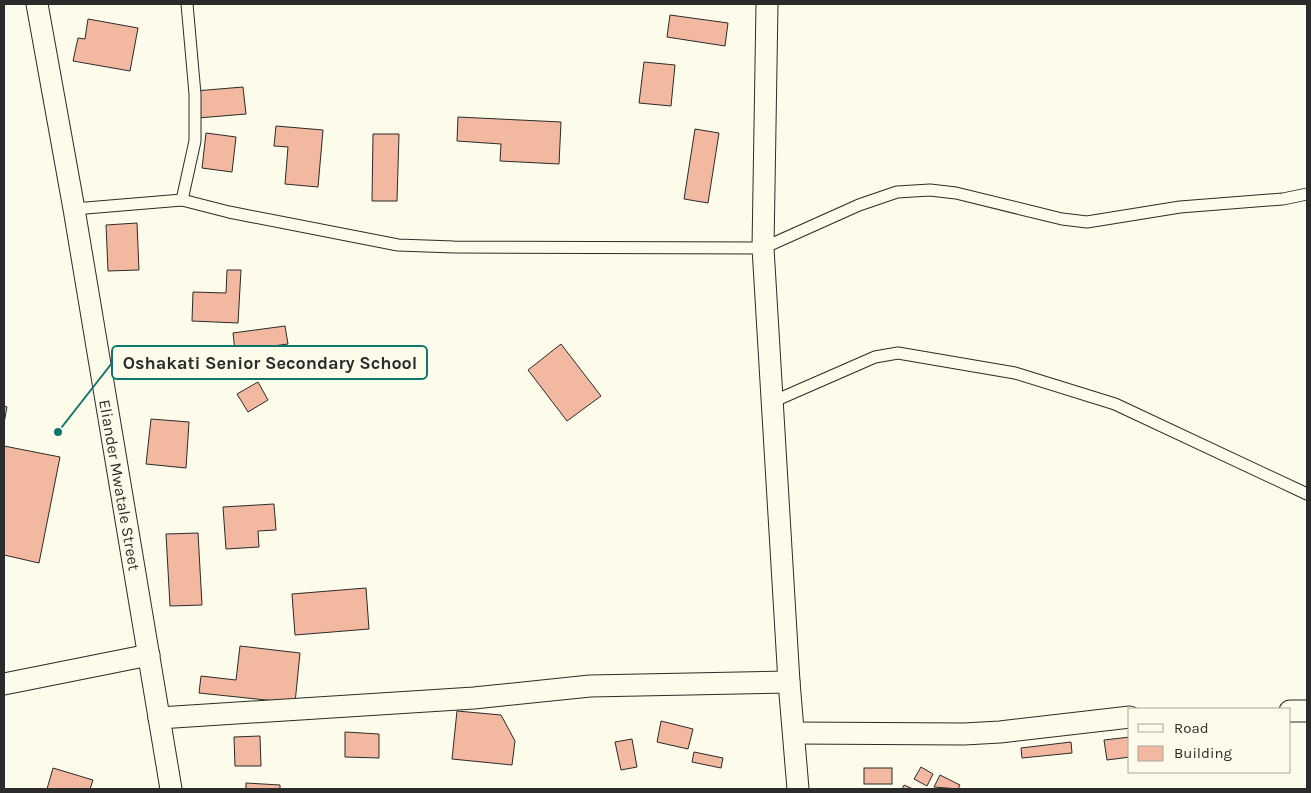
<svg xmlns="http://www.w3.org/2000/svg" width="1311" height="793" font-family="Karla,sans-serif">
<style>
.building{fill:#f2b8a0;stroke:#2b2b2b}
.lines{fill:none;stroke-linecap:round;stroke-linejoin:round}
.service-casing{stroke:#2b2b2b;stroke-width:13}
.minor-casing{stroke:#2b2b2b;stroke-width:23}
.service{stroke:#fdfbea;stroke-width:11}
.minor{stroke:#fdfbea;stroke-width:21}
.labels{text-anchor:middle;stroke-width:4;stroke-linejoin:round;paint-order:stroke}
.street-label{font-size:16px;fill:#2b2b2b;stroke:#fdfbea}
.leader{fill:none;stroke:#0f766e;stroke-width:2}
.callout-dot{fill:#0f766e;stroke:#fdfbea;stroke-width:2}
.callout{fill:#fdfbea;stroke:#0f766e;stroke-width:2}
.callout-label{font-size:18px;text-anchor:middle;font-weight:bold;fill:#2b2b2b}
</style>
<rect width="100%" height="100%" fill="#fdfbea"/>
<g class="building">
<polygon points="670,15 728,23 725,46 667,37"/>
<polygon points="88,19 138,28 130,71 73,61 78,38 85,39"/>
<polygon points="644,62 675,65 671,106 639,103"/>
<polygon points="243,87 246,114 198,118 195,91"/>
<polygon points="458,117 561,122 559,164 500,161 501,144 457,141"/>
<polygon points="276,126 323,130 318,187 285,184 288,147 274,146"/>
<polygon points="695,129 719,133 708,203 684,199"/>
<polygon points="206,133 236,137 232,172 202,168"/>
<polygon points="373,134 399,134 397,201 372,201"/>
<polygon points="137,223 139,270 108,271 106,225"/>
<polygon points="227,270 241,270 238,323 192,321 193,292 226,293"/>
<polygon points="285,326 288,344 235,351 233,333"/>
<polygon points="561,344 601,396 567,421 528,370"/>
<polygon points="258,382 268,400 248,412 237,394"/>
<polygon points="4,406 7,407 4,423"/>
<polygon points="151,419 189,422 186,468 146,464"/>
<polygon points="4,446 60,457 39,563 4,555"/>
<polygon points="274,504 276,530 258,531 259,547 226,549 223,507"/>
<polygon points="198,533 202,605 170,606 166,534"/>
<polygon points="366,588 369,629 295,635 292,594"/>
<polygon points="240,646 300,653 295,703 199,693 201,676 236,680"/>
<polygon points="457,711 501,715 515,741 512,765 452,759"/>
<polygon points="661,721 693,729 688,749 657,742"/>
<polygon points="345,732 379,734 379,758 345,757"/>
<polygon points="260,736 261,766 235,766 234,737"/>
<polygon points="1130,737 1130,757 1107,760 1104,740"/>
<polygon points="632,739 637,767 621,770 615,742"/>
<polygon points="1071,742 1072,753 1022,758 1021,748"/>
<polygon points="694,752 723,758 721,768 692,762"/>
<polygon points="921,767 933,774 927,786 914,779"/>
<polygon points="53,768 93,780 90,789 47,789"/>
<rect x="864" y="768" width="28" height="16"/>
<polygon points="940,775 960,785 958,789 934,787"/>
<polygon points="246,783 280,785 280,789 246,789"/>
<polygon points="904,785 913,789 902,789"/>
</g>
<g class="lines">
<g class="service-casing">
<g id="service">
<polyline points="182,200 195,141 195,94 187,4"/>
<polyline points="74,209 182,200 229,212 398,245 454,247 763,248 859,205 897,192 930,190 956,193 1062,219 1087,222 1180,207 1283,199 1307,194"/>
<polyline points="772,402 875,357 898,353 1015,373 1115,404 1307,494"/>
</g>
</g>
<g class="minor-casing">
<g id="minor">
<polyline points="37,4 74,209 171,789"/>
<polyline points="767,4 763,248 789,682 798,789"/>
<polyline points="4,684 149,655"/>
<polyline points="1290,711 1307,711"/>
<polyline points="159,718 474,698 590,686 789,682"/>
<polyline points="794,733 964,734 1000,732 1130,717"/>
</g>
</g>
<use href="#service" class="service"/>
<use href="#minor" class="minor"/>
</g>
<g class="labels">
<g class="street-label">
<text transform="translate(120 485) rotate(80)" y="6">Eliander Mwatale Street</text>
</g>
</g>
<path class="leader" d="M58 432L112 363"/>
<circle class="callout-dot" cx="58" cy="432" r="5"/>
<rect class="callout" x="112" y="346" width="315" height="33" rx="5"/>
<g class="callout-label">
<text x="270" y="369">Oshakati Senior Secondary School</text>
</g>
<rect width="1311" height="793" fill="none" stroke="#2b2b2b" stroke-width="10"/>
<rect x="1128" y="708" width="162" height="65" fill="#fdfbea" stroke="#a9a89e"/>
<rect x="1138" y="724" width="25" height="8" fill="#fdfbea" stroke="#a9a89e"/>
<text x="1174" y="733" font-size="15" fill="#2b2b2b">Road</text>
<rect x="1138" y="746" width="25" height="15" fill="#f2b8a0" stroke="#a9a89e"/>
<text x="1174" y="758" font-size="15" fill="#2b2b2b">Building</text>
</svg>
